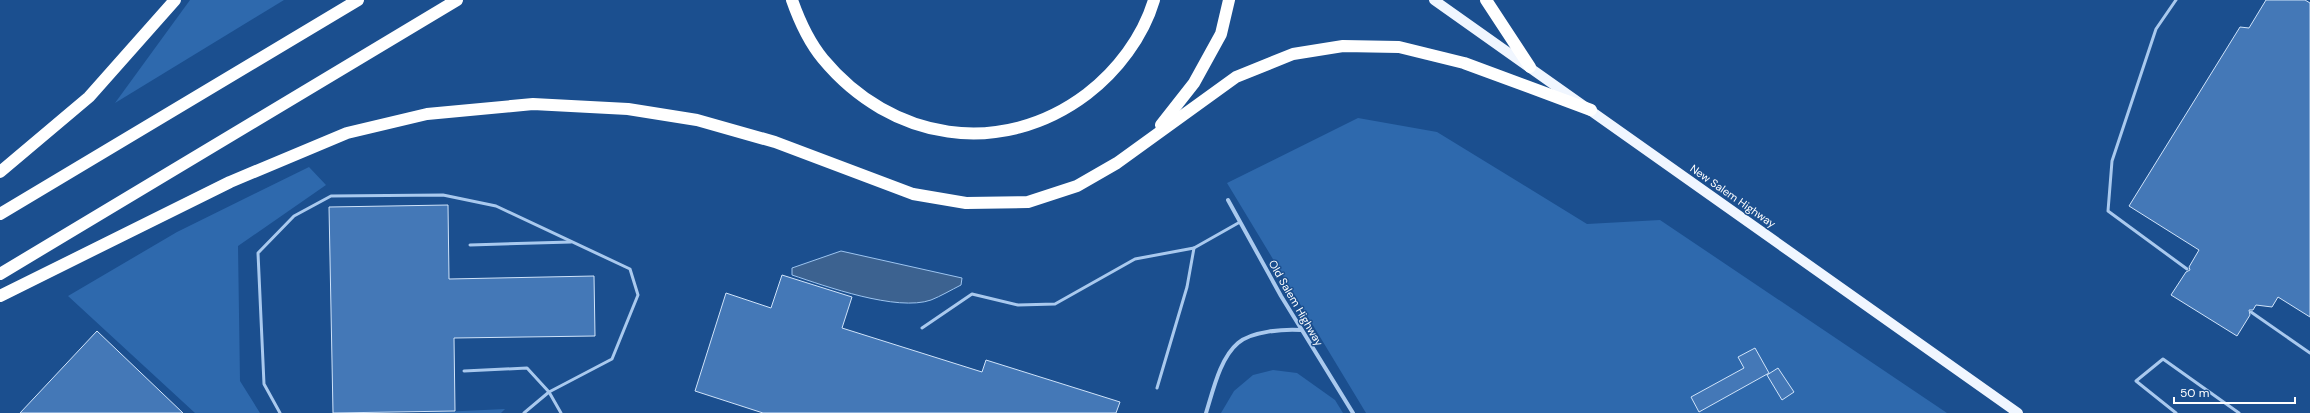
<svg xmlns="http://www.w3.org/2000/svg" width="2310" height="413" font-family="'DM Sans',sans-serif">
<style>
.green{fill:#2e69ad}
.water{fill:#3c6290;stroke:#9cc4f0}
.building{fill:#4478b7;stroke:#cfe3fa}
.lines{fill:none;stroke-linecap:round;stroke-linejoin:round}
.lane{stroke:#a9c9ee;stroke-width:3}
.street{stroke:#a9c9ee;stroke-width:4}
.primary{stroke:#f0f6ff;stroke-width:10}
.highway{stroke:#fff;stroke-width:12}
.labels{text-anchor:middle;stroke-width:3;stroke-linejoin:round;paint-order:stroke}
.street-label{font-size:11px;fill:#fff;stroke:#1b4f8f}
</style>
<rect width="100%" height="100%" fill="#1b4f8f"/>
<g class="green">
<polygon points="190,0 284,0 115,103"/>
<polygon points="1358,118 1437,132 1587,224 1660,220 1947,413 1366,413 1227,183"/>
<polygon points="309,167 326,185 238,246 240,381 260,413 195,413 68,296 177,232"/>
<polygon points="1273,370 1297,373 1335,400 1343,413 1221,413 1234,391 1253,375"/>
<polygon points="505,409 501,413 420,413"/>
</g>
<path class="water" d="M841 251 962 278 961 285C951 290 941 296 931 300 897 312 825 286 792 275V268Z"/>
<g class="building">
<polygon points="2266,0 2305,0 2310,3 2310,317 2278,297 2272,307 2256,305 2253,310 2249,310 2250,315 2237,336 2171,295 2186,272 2190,270 2189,267 2199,250 2129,206 2240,27 2249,28"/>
<polygon points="448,205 449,279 594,276 595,336 454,338 455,411 333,413 329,207"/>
<polygon points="782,275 852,297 842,328 982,372 986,360 1120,402 1116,413 763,413 695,391 726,293 771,308"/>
<polygon points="97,331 183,413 20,413"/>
<polygon points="1755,348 1769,373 1699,412 1691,397 1744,368 1738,357"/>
<polygon points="1778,368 1794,392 1782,400 1767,375"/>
</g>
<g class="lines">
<g class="lane">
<polyline points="2176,0 2156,29 2112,161 2108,211 2187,269"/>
<polyline points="470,245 571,242"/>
<polyline points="2251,312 2310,353"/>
<polyline points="922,328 972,294 1018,305 1055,304 1135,259 1194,248"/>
<polyline points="464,371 527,368 549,392 561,413"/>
<polyline points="1157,388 1187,287 1194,248 1240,222"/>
<polyline points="280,413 264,384 258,253 294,216 331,196 443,195 496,206 630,269 638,295 612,359 549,392 524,413"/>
<polyline points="2176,413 2136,381 2163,359 2239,413"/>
</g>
<g class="street">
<polyline points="1228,200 1281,296 1353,413"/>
<path d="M1206 413C1213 391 1220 358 1238 343 1252 331 1284 329 1301 330"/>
</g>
<polyline class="primary" points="1434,0 2018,413"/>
<g class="highway">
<path d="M792 0C799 20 809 42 823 59 891 141 1001 159 1087 94 1117 71 1143 37 1154 0"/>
<polyline points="1486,0 1530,67"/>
<polyline points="1161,125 1194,83 1221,34 1229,0"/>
<polyline points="0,172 89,97 175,0"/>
<polyline points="0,214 358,0"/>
<polyline points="0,274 457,0"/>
<polyline points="0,296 230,182 347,133 427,114 533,104 628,109 697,120 775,142 913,194 966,203 1028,202 1077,186 1117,163 1236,77 1293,54 1343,46 1399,47 1464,63 1591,110"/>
</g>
</g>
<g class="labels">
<g class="street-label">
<text transform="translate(1733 196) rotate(35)" y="4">New Salem Highway</text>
<text transform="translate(1296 303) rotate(60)" y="4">Old Salem Highway</text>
</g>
</g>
<path d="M2174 397v6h121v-6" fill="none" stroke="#ffffff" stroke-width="2"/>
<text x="2180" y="397" font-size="12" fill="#ffffff" stroke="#1b4f8f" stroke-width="3" paint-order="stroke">50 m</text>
</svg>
